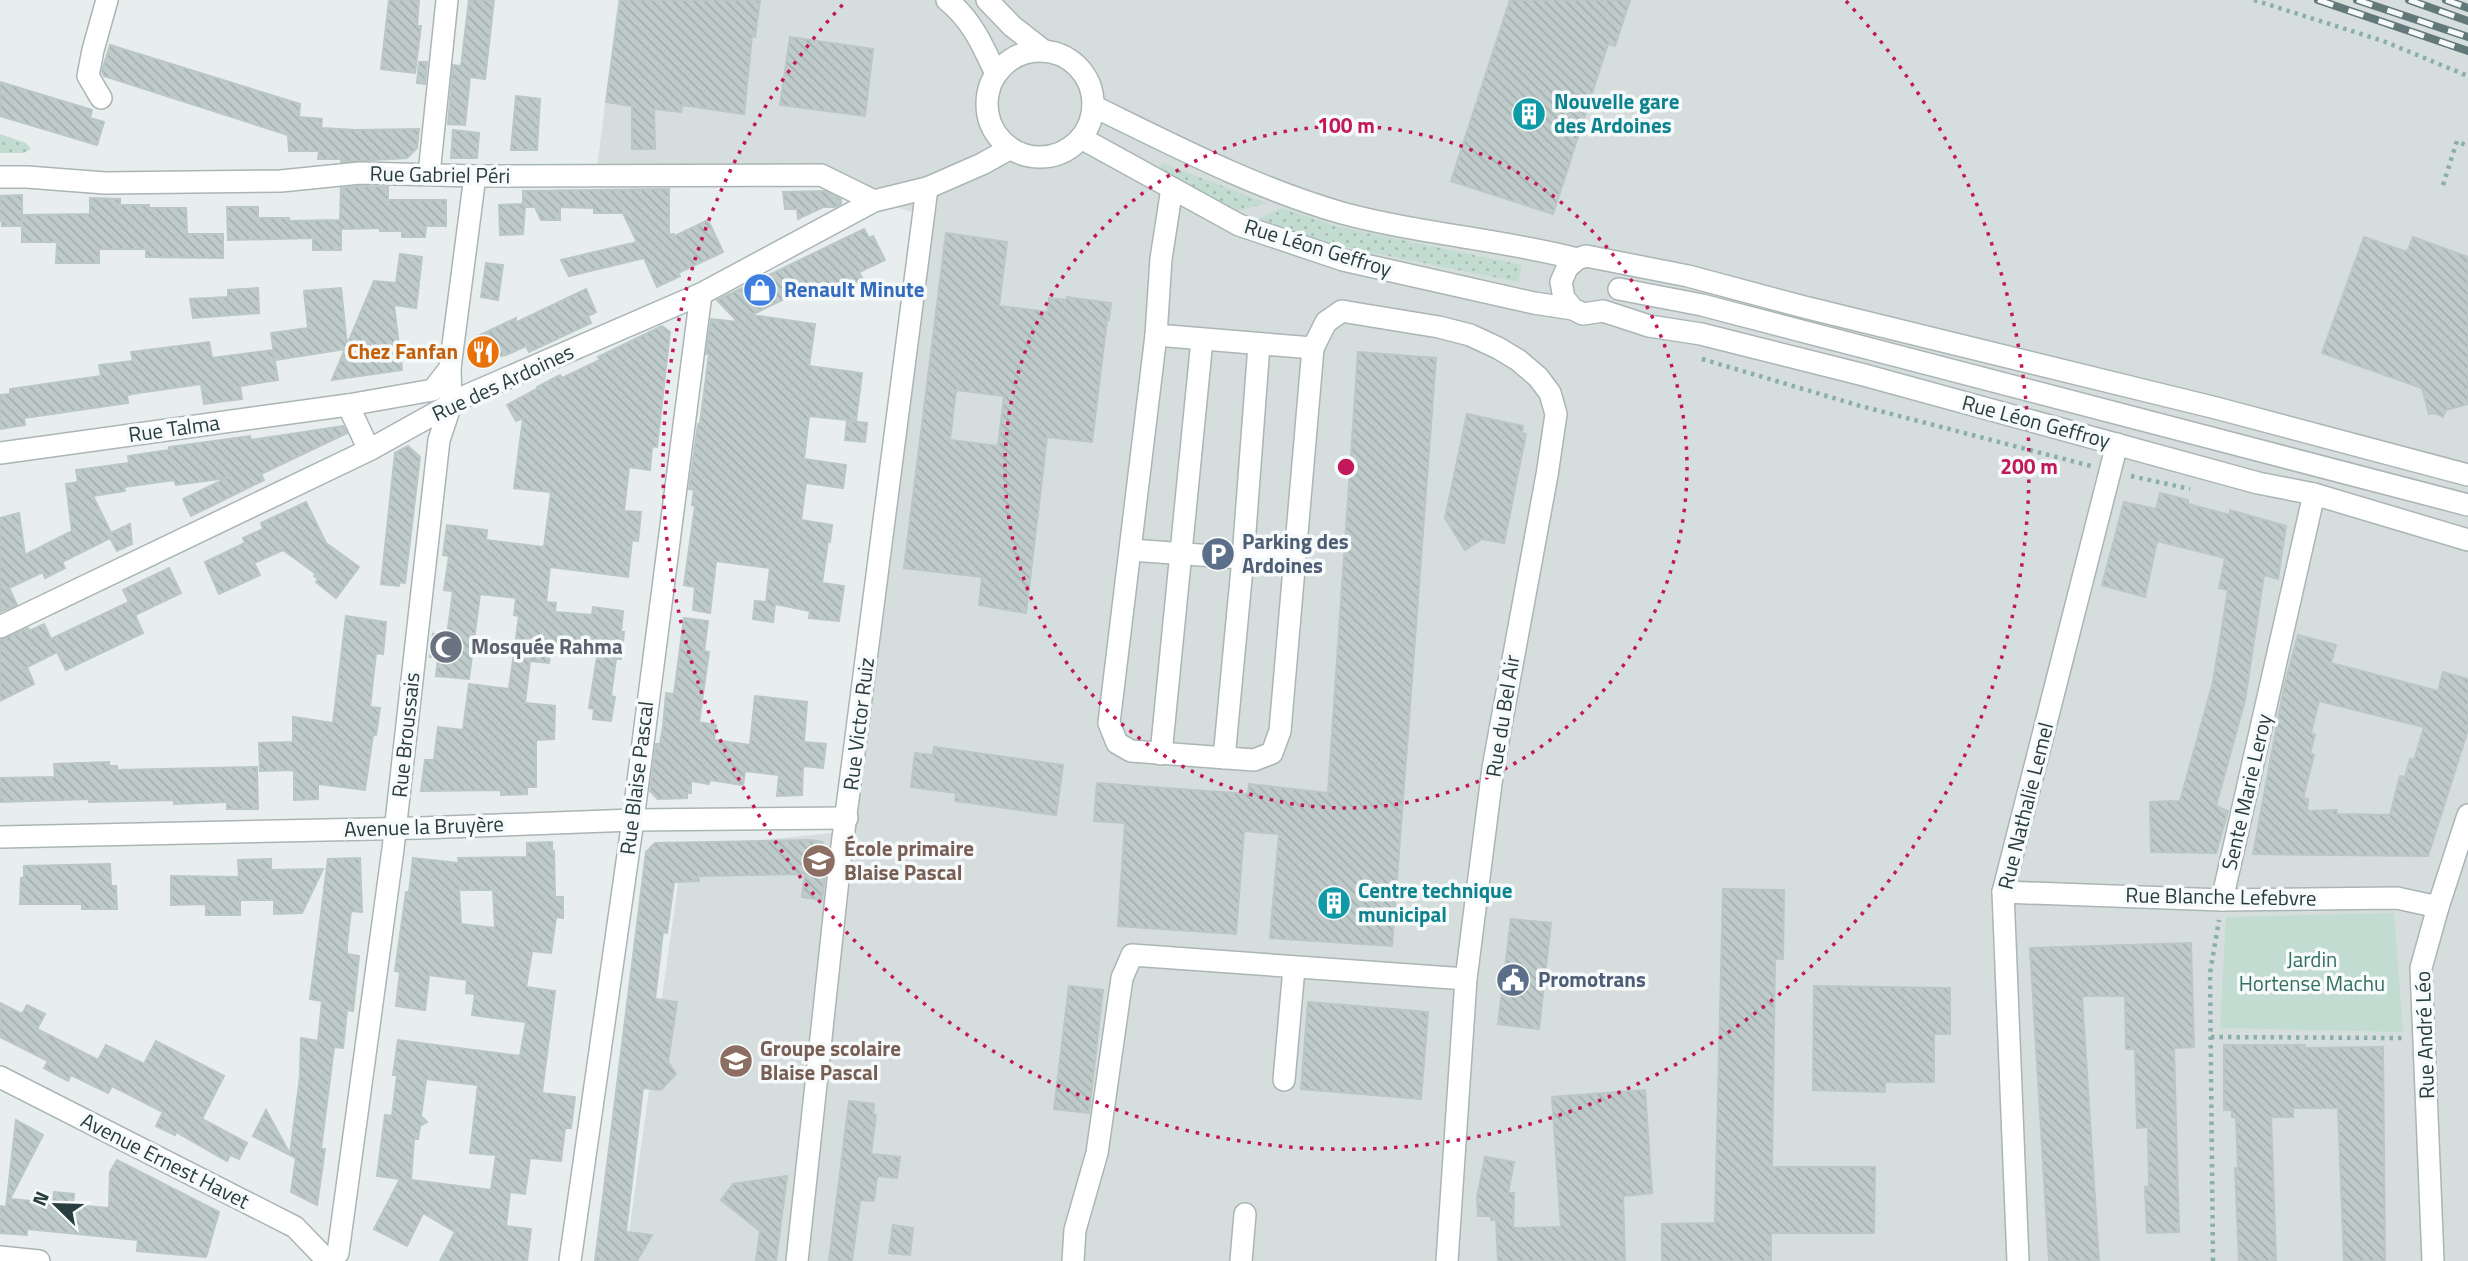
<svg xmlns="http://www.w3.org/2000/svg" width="2468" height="1261" font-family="'Titillium Web',sans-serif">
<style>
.built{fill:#d5dedc}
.grass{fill:url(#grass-dots)}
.park{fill:#c3dcd1}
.building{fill:url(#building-back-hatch);stroke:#bac7c5;stroke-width:2;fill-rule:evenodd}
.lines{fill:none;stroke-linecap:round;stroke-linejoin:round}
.minor-casing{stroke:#aab5b5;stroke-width:24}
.path{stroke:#8badad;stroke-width:4.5;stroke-dasharray:3.5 5;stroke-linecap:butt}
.minor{stroke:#fff;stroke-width:21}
.rail-casing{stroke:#637879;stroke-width:8}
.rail{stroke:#f7fafa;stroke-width:5;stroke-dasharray:16;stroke-linecap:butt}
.ring{fill:none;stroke:#c2185b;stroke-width:3.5;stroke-dasharray:3.5 7}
.labels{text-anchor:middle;stroke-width:7;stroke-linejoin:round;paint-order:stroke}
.culture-label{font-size:21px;font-weight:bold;fill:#0d838f;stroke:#f7fafa;text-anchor:start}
.street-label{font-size:21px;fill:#283d3e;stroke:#f7fafa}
.shop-label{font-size:21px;font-weight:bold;fill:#366cbe;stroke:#f7fafa;text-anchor:start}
.food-label{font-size:21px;font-weight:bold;fill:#c56008;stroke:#f7fafa;text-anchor:end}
.service-label{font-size:21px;font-weight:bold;fill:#4e5e75;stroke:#f7fafa;text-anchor:start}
.worship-label{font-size:21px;font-weight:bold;fill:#5b616d;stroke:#f7fafa;text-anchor:start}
.education-label{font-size:21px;font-weight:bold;fill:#785e54;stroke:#f7fafa;text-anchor:start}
.park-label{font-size:21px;fill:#36715f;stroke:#f7fafa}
.centre{fill:#c2185b;stroke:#f7fafa;stroke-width:3.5}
.ring-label{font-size:21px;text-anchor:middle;font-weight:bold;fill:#c2185b;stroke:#f7fafa;stroke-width:7;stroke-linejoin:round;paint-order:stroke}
</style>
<defs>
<pattern id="grass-dots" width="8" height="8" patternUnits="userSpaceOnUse" patternTransform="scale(1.75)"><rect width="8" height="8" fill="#c3dcd1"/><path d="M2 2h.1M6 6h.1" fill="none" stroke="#a8beb4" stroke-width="1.8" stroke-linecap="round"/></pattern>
<pattern id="building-back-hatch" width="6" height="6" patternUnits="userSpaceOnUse" patternTransform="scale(1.75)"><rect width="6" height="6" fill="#bfcbca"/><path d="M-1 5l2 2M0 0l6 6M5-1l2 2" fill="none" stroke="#a4afaf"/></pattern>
</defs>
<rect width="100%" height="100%" fill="#e7eeed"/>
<g class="built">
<polygon points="618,0 2468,0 2468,1261 804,1261 924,215 874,201 821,175 596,176"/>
<polygon points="843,832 796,1261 625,1261 683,848"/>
</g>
<g class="grass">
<polygon points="0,134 26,143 31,149 24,153 0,153"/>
<polygon points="1162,163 1267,203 1237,211 1221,207 1173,183 1160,168"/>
<polygon points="1282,208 1335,226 1522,265 1518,282 1330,244 1256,220"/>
</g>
<polygon class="park" points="2394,913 2403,1032 2220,1028 2226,917"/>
<g class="building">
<polygon points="389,0 419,0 417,26 421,26 415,73 381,69"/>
<polygon points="469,0 494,0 485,79 470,77 465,125 448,124 453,65 461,66"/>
<polygon points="620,0 760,0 755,37 752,36 744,114 682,105 681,112 654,109 655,149 632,149 632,106 606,102"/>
<polygon points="1510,0 1630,0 1615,46 1608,44 1553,214 1451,181"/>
<polygon points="790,37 873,49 865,116 780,105"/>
<polygon points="110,45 300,104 299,117 322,119 321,128 356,130 419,129 417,148 407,158 341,162 341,159 318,159 319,151 289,151 288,135 104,76 102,71"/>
<polygon points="419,62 427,62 425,84 417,83"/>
<polygon points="0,82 92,110 90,118 104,122 97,145 0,116"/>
<polygon points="516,96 540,99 537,150 511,150"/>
<polygon points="453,130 479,133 477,158 451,158"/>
<polygon points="360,186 388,187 388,200 446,200 446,226 426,226 425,237 402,237 402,231 380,231 380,228 341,229 341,250 313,250 313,238 228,240 227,207 258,207 258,218 289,218 289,221 340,220 341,188"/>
<polygon points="669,189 669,235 674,234 675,236 708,220 723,252 678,273 680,276 657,287 644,258 569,276 561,260 637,242 623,213 594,213 594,208 560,207 560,220 541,220 535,207 525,207 523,234 500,235 499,205 523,204 523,191"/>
<polygon points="825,191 841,199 841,204 835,207 823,207 798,219 797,209 785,209 783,192"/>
<polygon points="22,195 22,223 22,215 90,214 90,198 120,199 120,205 149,205 149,208 186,208 187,234 223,234 223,258 146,257 146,249 99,249 99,263 56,263 57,242 22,242 22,226 2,226 2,221 0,221 0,196"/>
<polygon points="864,229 869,238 873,236 885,260 859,272 863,280 832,294 824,280 751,315 815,324 809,366 862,373 856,421 809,416 804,459 846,465 843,488 806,483 801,520 832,525 830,542 828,541 822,583 844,586 839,621 809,618 810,611 775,604 773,622 753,619 755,601 766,602 770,568 716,561 710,613 693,610 695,587 684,585 695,506 692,505 694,490 689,489 698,424 700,424 709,354 706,354 711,319 738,322 717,300"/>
<path d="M946 233 1007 242 999 306 1048 312 1049 298 1066 300 1067 297 1111 303 1109 320H1107L1092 442 1047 437 1026 613 979 605 982 577 904 568ZM956 390 1004 396 998 446 950 440Z"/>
<polygon points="2364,237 2407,252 2413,237 2468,257 2468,404 2446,410 2443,417 2435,413 2429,414 2422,388 2322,353"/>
<polygon points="400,254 422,257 416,308 394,305 402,370 332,380 345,349 275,360 271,333 308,328 304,291 341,288 347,345 374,281 396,283"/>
<polygon points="486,263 503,265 498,300 481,297"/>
<polygon points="258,288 259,313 193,318 190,299 228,297 228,290"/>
<polygon points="586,289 596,312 588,316 591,323 529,352 526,346 506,355 475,360 478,336 516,318 515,323"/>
<polygon points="662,326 670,332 657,447 652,446 650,470 629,467 624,511 641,512 638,541 632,540 628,577 550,567 546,602 556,603 555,612 592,615 593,607 623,611 621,632 624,632 621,659 616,659 611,696 615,697 611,721 593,719 594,709 589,708 597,657 550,653 549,663 530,661 525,703 555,706 554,739 536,740 536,787 527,787 527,794 501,795 501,790 421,791 425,760 434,760 438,727 463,730 469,684 509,689 519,616 514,615 516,598 480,594 469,679 436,676 438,658 430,657 433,634 447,636 453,591 444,590 449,556 443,555 447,525 487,530 486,540 544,547 551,492 514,488 523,418 516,421 507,405 537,389 537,387 560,375 562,378 600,360 598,357"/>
<polygon points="209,342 212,358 273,350 278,380 240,386 242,399 204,404 201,384 138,393 127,395 128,403 24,418 25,425 0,429 0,395 10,394 10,389 101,376 99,365 133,361 131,352"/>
<polygon points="1358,352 1436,358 1392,946 1270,938 1279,834 1244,831 1236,934 1118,926 1125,823 1094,821 1097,783 1248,794 1249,784 1328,793"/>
<polygon points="1467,414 1523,426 1522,433 1526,434 1504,543 1482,539 1465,550 1445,518"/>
<polygon points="847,421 867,423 865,442 845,440"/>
<polygon points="343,426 347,433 261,474 264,480 191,516 183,499 227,478 176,485 174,480 124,487 125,491 93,496 111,533 130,524 132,544 117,551 110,538 62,562 65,568 45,578 43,572 9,588 17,605 0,612 0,518 19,513 25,555 72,531 66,484 78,482 76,470 129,463 128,456 169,450 169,447 250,436 251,440"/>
<polygon points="408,446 420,457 405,583 400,582 399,586 381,584 395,453"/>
<polygon points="2160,493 2188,500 2188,504 2230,515 2230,510 2286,526 2278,579 2264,575 2245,700 2216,806 2228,811 2216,853 2151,852 2150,802 2180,801 2213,682 2228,590 2219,588 2225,558 2157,541 2145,597 2102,585 2124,502 2156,509"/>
<polygon points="306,502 326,543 359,567 336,598 316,582 318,579 314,576 316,574 283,550 254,563 260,575 219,594 205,562 245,543 243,538 263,529 261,523"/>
<polygon points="169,568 181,593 135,615 143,633 66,670 57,652 27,667 34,684 0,701 0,640 28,628 29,631 44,624 51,639 129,602 123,590"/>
<polygon points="346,616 386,622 383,654 376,653 370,707 380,708 376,735 373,735 365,790 318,784 318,799 294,800 294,770 260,771 259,743 293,742 293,717 333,723"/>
<polygon points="684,618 708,621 704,651 709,652 699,722 716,725 714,740 750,745 755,696 807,702 804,742 826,744 823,768 803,766 802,795 777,796 779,775 745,771 743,785 710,780 709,784 691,781 691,793 687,793 687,798 658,799 650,791 656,744 660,744 663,727 666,693 674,694"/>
<path d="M2298 635 2336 645 2331 663 2438 691 2443 672 2468 679V730L2428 856 2253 854 2284 687ZM2319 701 2424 727 2414 760 2410 759 2405 777 2400 776 2390 815 2337 814V810L2307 811 2308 799 2303 798 2314 755 2310 753 2315 735 2311 733Z"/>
<polygon points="934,747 1063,765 1056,815 955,801 956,793 911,787 915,753 933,755"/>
<polygon points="109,762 109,766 117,766 117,770 257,767 258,809 227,809 227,802 174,804 174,800 89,802 89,799 0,802 0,778 55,777 54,764"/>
<polygon points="811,840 822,842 828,849 822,900 802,897 805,874 698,876 699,881 674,882 667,933 663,932 655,999 677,1002 668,1062 676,1074 661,1090 643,1088 626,1232 652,1235 637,1261 595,1261 646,852 655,843"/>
<path d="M552 842V852L554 851 555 897H563V918L556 917 551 953 532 951 526 987 555 991 542 1093 575 1097 571 1128H565L561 1161 530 1158 525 1194 510 1192 506 1226 531 1229 527 1261H440L455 1232 423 1213 407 1246 374 1229 400 1179 377 1176 385 1115 392 1116 397 1075H393L398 1040 520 1056 526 1022 472 1015 475 994 466 993 467 980 429 975 425 1010 396 1006 400 972 395 971 406 892H409L413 858 459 863 458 858 527 857V843ZM459 890H493L495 928 461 924ZM426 1079 478 1085 470 1153 496 1155 491 1190 411 1180 414 1139H418L420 1126 427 1122 421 1116Z"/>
<polygon points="360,858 362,912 351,911 347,945 347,954 359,956 353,1011 347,1010 343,1048 334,1047 321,1149 325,1149 317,1205 291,1192 296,1158 253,1136 266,1110 290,1154 300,1077 301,1038 318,1041 322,1001 310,999 328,859"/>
<polygon points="271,859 271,870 323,869 302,913 274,914 274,900 240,900 240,915 206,915 206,904 171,905 171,876 239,877 238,860"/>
<polygon points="110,864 111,886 116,886 117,909 82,909 82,904 20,904 21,878 24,878 24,866"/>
<polygon points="1723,889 1784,890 1783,959 1775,959 1772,1167 1875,1167 1874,1233 1771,1233 1771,1261 1662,1261 1662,1224 1715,1223"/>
<polygon points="1511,919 1551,923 1539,1029 1498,1024"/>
<polygon points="2191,943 2194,1047 2174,1048 2179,1232 2147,1233 2145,1187 2149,1187 2148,1127 2137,1128 2135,1049 2126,1049 2125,996 2082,996 2099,1261 2049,1261 2030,948"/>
<polygon points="1069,986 1103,990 1089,1113 1054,1109"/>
<polygon points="1814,986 1950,988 1950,1034 1934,1034 1934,1082 1885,1082 1885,1092 1813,1090"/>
<polygon points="1308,1002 1428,1012 1421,1099 1301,1089"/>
<polygon points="0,1003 22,1014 27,1005 45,1014 37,1029 98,1060 106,1045 144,1064 156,1041 224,1076 202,1119 247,1143 239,1159 230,1155 227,1161 176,1132 175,1135 156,1126 163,1112 112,1086 108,1093 71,1075 68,1081 44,1068 48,1061 0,1037"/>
<polygon points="2224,1045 2305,1045 2305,1048 2383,1047 2385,1261 2344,1261 2338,1108 2293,1108 2293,1117 2271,1117 2276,1261 2239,1261 2235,1168 2238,1168 2236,1117 2232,1117 2232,1110 2224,1110"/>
<polygon points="1645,1090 1652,1193 1623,1196 1625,1261 1498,1261 1496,1220 1491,1220 1491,1216 1478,1216 1477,1197 1485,1157 1514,1162 1508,1193 1514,1193 1513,1228 1561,1227 1552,1097"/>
<polygon points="849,1101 874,1104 873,1114 876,1115 871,1154 900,1157 897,1178 877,1176 874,1201 860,1200 852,1261 829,1261"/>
<polygon points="16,1120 43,1135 10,1199 53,1203 54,1192 74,1194 73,1205 109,1208 110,1172 117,1160 219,1212 206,1257 137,1251 138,1240 27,1229 27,1235 0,1233 0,1206 6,1207"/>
<polygon points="787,1176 776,1261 756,1261 760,1231 721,1200 733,1184"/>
<polygon points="893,1225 913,1228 910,1255 889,1253"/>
</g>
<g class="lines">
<g class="minor-casing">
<g id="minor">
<path d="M947 0C972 20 983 46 996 74"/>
<polyline points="987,0 1012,26 1044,51"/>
<circle cx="1040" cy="104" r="53"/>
<polyline points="101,98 88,76 93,50 107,0"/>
<path d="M1093 106C1175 146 1255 188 1342 213 1420 234 1500 239 1577 259"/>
<polyline points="1081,138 1239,225 1343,260 1534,303 1573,309"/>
<polyline points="429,174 447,0"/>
<polyline points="0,177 27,177 105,183 281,181 360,173 475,176 821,175 874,201"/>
<polyline points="1172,188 1161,259 1156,335 1109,723 1117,743 1131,751 1254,760 1272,753 1280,731 1313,348"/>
<polyline points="1619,289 1702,305 2468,505"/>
<polyline points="1156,335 1313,348 1326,322 1342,311 1353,313 1439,327 1470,335 1498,348 1518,360 1538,377 1550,393 1556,414 1547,475 1493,768 1466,979 1447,1261"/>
<polyline points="348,405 369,450"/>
<polyline points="0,453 348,405 433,390 450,368"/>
<polyline points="2468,475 2216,408 1804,307 1688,276 1586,256 1577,259 1567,268 1561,282 1564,298 1573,309 1583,314 1603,311 1649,326 1701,334 1864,375 2258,483 2314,494 2468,540"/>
<polyline points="1131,550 1295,562"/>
<polyline points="0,627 369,450 468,395 701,294 874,201 927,188 982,164 1009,149"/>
<polyline points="1161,754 1202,340"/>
<polyline points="1224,758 1243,558 1259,345"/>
<polyline points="0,837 420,828 633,820 847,818"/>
<polyline points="2003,892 2222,900 2397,898 2438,907"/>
<polyline points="2222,900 2314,494"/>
<polyline points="0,1077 295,1227 322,1255"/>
<polyline points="1284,1080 1294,968"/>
<polyline points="338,1253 393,849 439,440 451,404 450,368 475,176"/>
<polyline points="0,1257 39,1261"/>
<polyline points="570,1261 633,820 701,294"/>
<polyline points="797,1261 840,861 927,188"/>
<polyline points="1073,1261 1075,1230 1097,1153 1122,978 1132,955 1466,979"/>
<polyline points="1241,1261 1245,1214"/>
<polyline points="2018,1261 2003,892 2117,444"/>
<polyline points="2433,1261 2421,968 2438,907 2468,815"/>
</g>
</g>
<g class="path">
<polyline points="2254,0 2383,41 2468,76"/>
<polyline points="2443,185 2457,141 2468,146"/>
<polyline points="1702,359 1857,405 2091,466"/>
<polyline points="2131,476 2190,489"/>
<polyline points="2211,1037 2403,1038"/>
<polyline points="2213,1261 2210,973 2219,920"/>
</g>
<use href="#minor" class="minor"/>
<g class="rail-casing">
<g id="rail">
<polyline points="2318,0 2468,51"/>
<polyline points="2357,0 2468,37"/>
<polyline points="2409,0 2468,21"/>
<polyline points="2446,0 2468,8"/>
</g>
</g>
<use href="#rail" class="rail"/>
</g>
<g class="ring">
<circle cx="1346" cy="467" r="341"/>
<path d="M1846 1A683 683 0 1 1 846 1"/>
</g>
<defs>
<g id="building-disc" transform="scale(1.75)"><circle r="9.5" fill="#0f9aa8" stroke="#f7fafa"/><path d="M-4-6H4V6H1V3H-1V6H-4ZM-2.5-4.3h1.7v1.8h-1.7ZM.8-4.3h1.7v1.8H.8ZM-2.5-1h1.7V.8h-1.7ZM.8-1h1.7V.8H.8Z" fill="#fff"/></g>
<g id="shop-disc" transform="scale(1.75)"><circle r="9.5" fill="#3f7fe0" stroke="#f7fafa"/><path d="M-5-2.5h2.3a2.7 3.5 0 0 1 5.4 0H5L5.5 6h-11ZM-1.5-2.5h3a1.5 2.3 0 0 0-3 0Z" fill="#fff"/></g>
<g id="restaurant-disc" transform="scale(1.75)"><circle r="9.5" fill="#e8710a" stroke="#f7fafa"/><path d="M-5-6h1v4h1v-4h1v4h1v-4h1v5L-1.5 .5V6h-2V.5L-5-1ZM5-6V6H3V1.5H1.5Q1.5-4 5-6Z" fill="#fff"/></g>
<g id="parking-disc" transform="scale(1.75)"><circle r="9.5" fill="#5c6f8a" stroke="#f7fafa"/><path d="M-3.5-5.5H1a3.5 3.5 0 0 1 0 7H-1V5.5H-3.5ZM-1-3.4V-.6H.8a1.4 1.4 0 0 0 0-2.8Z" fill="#fff"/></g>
<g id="mosque-disc" transform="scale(1.75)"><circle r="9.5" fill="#6b7280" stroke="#f7fafa"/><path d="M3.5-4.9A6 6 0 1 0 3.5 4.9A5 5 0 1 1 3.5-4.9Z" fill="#fff"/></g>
<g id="school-disc" transform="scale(1.75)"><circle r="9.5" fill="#8d6e63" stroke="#f7fafa"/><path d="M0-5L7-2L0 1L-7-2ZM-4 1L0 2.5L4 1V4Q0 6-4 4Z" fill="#fff"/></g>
<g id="civic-disc" transform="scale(1.75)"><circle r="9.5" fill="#5c6f8a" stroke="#f7fafa"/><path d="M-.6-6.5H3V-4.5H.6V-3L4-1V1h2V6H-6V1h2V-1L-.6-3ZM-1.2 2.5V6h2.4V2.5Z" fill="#fff"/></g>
</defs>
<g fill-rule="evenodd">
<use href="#building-disc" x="1529" y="114"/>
<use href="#shop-disc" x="760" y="290"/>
<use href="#restaurant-disc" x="483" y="352"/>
<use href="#parking-disc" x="1218" y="554"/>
<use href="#mosque-disc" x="446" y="647"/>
<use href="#school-disc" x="819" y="861"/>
<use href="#building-disc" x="1334" y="903"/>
<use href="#civic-disc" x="1513" y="980"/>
<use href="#school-disc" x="736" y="1061"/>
</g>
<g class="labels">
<g class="culture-label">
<text x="1554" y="109">Nouvelle gare<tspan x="1554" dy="24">des Ardoines</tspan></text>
<text x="1358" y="898">Centre technique<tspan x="1358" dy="24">municipal</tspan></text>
</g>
<g class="street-label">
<text transform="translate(440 175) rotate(1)" y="7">Rue Gabriel Péri</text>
<text transform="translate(1318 248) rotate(17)" y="7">Rue Léon Geffroy</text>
<text transform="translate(503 383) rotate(-25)" y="7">Rue des Ardoines</text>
<text transform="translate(2036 422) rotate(15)" y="7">Rue Léon Geffroy</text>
<text transform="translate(174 429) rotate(-8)" y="7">Rue Talma</text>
<text transform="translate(1503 716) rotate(-81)" y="7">Rue du Bel Air</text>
<text transform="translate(859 724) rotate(-83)" y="7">Rue Victor Ruiz</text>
<text transform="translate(406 735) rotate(-84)" y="7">Rue Broussais</text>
<text transform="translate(637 778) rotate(-83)" y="7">Rue Blaise Pascal</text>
<text transform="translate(2247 792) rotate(-77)" y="7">Sente Marie Leroy</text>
<text transform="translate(2026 806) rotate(-76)" y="7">Rue Nathalie Lemel</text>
<text transform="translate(424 827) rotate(-2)" y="7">Avenue la Bruyère</text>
<text transform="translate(2221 897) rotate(1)" y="7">Rue Blanche Lefebvre</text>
<text transform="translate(2425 1035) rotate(-92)" y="7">Rue André Léo</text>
<text transform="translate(165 1161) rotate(27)" y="7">Avenue Ernest Havet</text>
</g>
<g class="shop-label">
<text x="784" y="297">Renault Minute</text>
</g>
<g class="food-label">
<text x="458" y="359">Chez Fanfan</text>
</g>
<g class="service-label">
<text x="1242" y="549">Parking des<tspan x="1242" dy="24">Ardoines</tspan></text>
<text x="1538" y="987">Promotrans</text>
</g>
<g class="worship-label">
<text x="471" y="654">Mosquée Rahma</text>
</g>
<g class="education-label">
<text x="844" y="856">École primaire<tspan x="844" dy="24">Blaise Pascal</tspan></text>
<text x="760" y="1056">Groupe scolaire<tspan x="760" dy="24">Blaise Pascal</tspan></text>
</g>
<g class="park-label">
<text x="2312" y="967">Jardin<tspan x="2312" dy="24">Hortense Machu</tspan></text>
</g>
</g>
<circle cx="1346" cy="467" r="10" class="centre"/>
<g class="ring-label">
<text x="1346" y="133">100 m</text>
<text x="2029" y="474">200 m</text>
</g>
<g transform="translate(56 1205) rotate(293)" stroke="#f7fafa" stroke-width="5" paint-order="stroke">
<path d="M0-5L12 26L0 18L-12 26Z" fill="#283d3e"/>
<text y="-10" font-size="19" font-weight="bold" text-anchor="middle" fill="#283d3e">N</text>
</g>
</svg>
